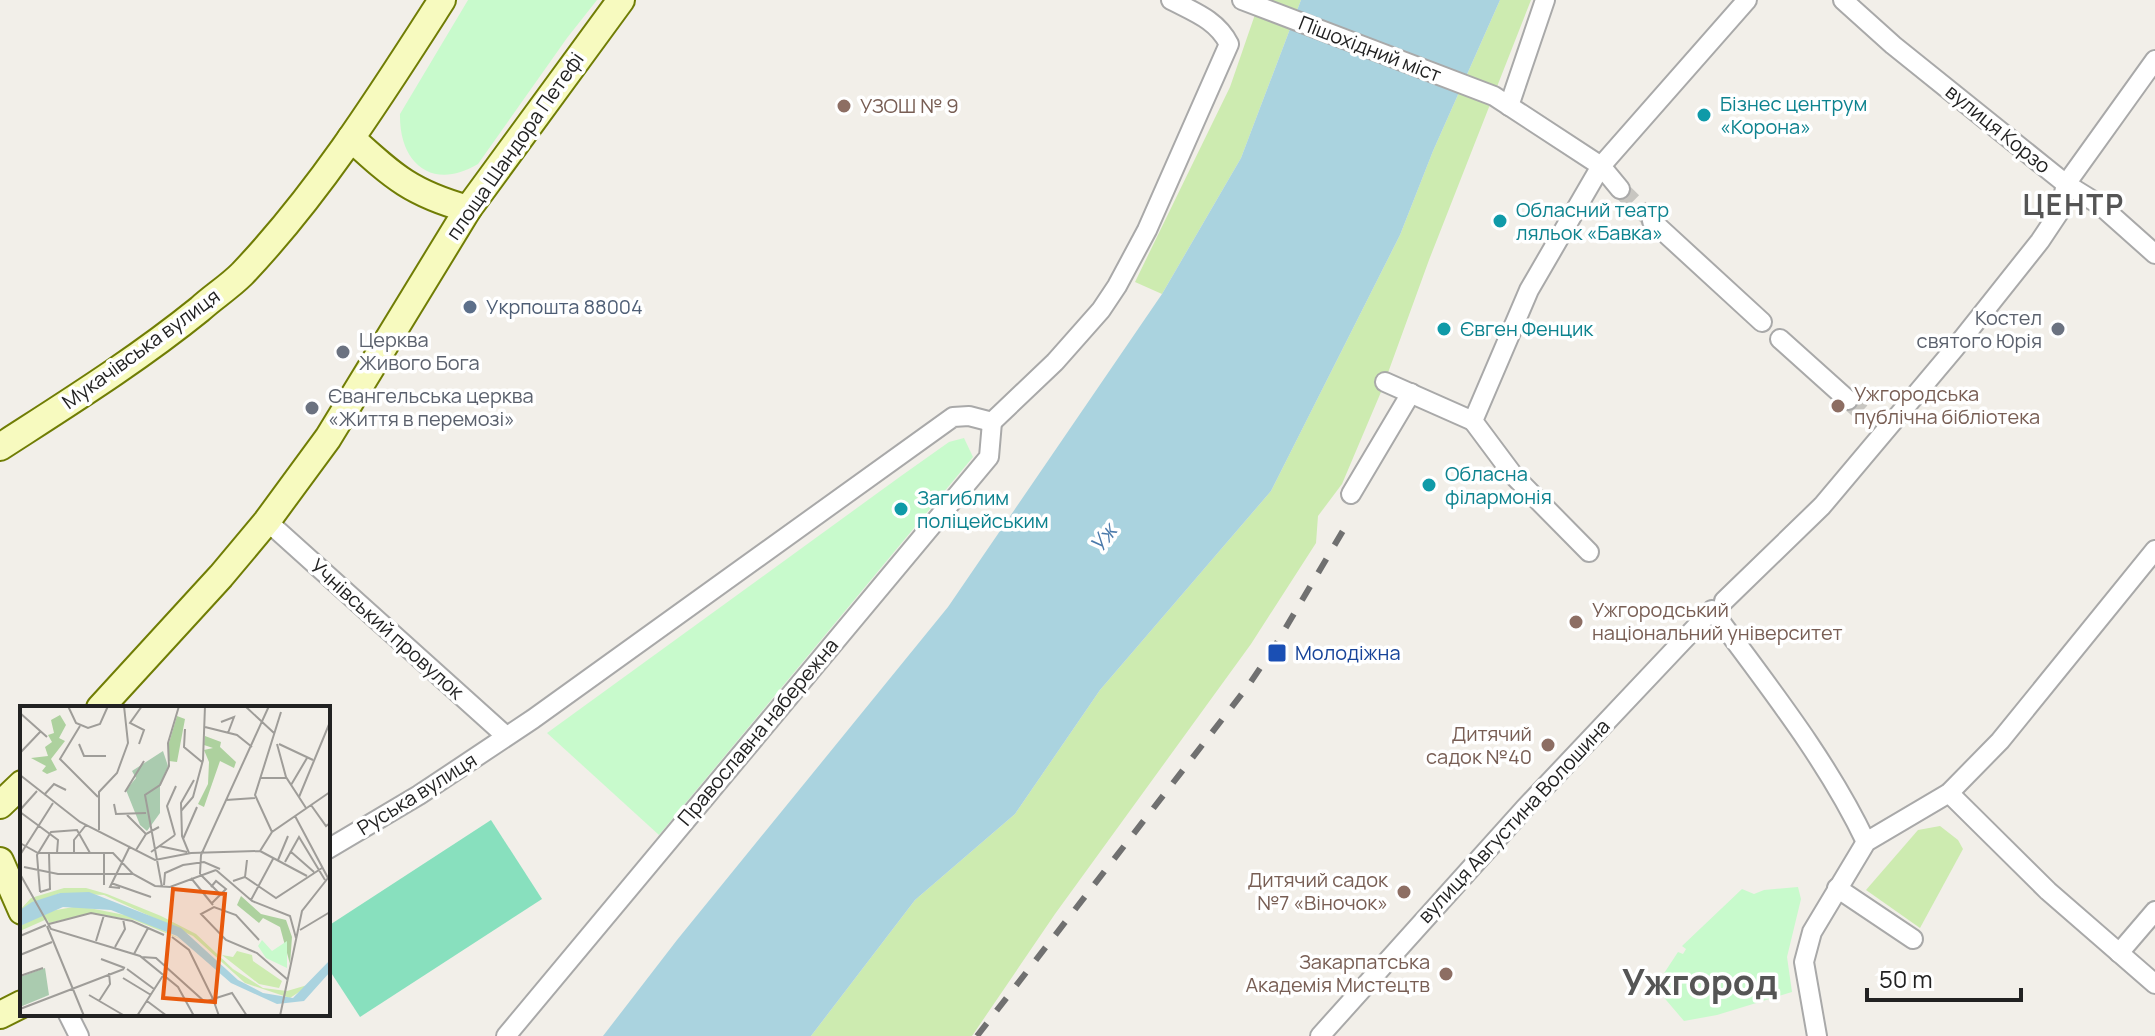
<svg xmlns="http://www.w3.org/2000/svg" width="2155" height="1036" font-family="Manrope,sans-serif">
<style>
.grass{fill:#cdebb0}
.park{fill:#c8facc}
.pitch{fill:#88e0be}
.water{fill:#aad3df}
.lines{fill:none;stroke-linecap:round;stroke-linejoin:round}
.street-tunnel{stroke:#c8c6c1;stroke-width:18;stroke-dasharray:18 9;stroke-linecap:butt}
.street-casing{stroke:#a9a9a9;stroke-width:22}
.secondary-casing{stroke:#707d05;stroke-width:30}
.street{stroke:#fff;stroke-width:18}
.secondary{stroke:#f7fabf;stroke-width:26}
.rail{stroke:#707070;stroke-width:6;stroke-dasharray:16 16;stroke-linecap:butt}
.education-dot{fill:#8d6e63;stroke:#fff;stroke-width:3}
.culture-dot{fill:#0f9aa8;stroke:#fff;stroke-width:3}
.service-dot{fill:#5c6f8a;stroke:#fff;stroke-width:3}
.worship-dot{fill:#6b7280;stroke:#fff;stroke-width:3}
.transit-dot{fill:#1a4fb4;stroke:#fff;stroke-width:3}
.labels{text-anchor:middle;stroke-width:7;stroke-linejoin:round;paint-order:stroke}
.street-label{font-size:20px;fill:#222;stroke:#fff}
.culture-label{font-size:20px;fill:#0d838f;stroke:#fff;text-anchor:start}
.education-label{font-size:20px;fill:#785e54;stroke:#fff;text-anchor:start}
.service-label{font-size:20px;fill:#4e5e75;stroke:#fff;text-anchor:start}
.worship-label{font-size:20px;fill:#5b616d;stroke:#fff;text-anchor:start}
.transit-label{font-size:20px;fill:#164399;stroke:#fff;text-anchor:start}
.water-label{font-size:22px;font-style:italic;fill:#4a7aab;stroke:#fff}
.district-label{font-size:28px;font-weight:bold;letter-spacing:2px;fill:#555;stroke:#fff}
.town-label{font-size:36px;font-weight:bold;fill:#555;stroke:#fff}
.inset-road{fill:none;stroke:#9f9d99;stroke-width:2}
.view{fill:#e8590c;fill-opacity:0.15;stroke:#e8590c;stroke-width:4}
.inset-edge{fill:none;stroke:#222;stroke-width:4}
</style>
<rect width="100%" height="100%" fill="#f2efe9"/>
<g class="grass">
<polygon points="1260,0 1301,0 1241,158 1162,294 1135,282 1230,87"/>
<polygon points="1500,0 1531,0 1429,260 1381,392 1342,484 1318,516 1316,543 1251,644 1055,914 972,1036 811,1036 915,900 1015,814 1100,690 1271,491 1400,235 1433,151"/>
<polygon points="1940,826 1958,840 1963,849 1920,928 1866,890 1918,830"/>
</g>
<g class="park">
<path d="M468 0H597L567 38 478 164C433 191 399 164 400 114Z"/>
<polygon points="964,438 973,457 659,835 547,733 901,476 949,442"/>
<polygon points="1798,887 1801,899 1787,957 1792,992 1717,1015 1684,1021 1655,987 1678,952 1683,954 1686,949 1682,946 1742,889 1754,894 1764,890"/>
</g>
<polygon class="pitch" points="491,820 542,899 360,1017 328,968 328,926"/>
<polygon class="water" points="1301,0 1500,0 1433,151 1400,235 1271,491 1100,690 1015,814 915,900 811,1036 603,1036 677,940 948,607 1162,294 1241,158"/>
<g class="lines">
<g class="street-tunnel">
<polyline points="1620,189 1652,221"/>
<polyline points="1848,400 1870,420"/>
</g>
<g class="street-casing">
<g id="street">
<polyline points="1242,0 1494,96 1601,166 1620,189"/>
<polyline points="1843,0 1893,45 2066,184 2100,205 2155,254"/>
<polyline points="1509,106 1545,0"/>
<polyline points="1652,221 1762,322"/>
<polyline points="1780,339 1848,400"/>
<polyline points="1385,382 1473,421"/>
<polyline points="1351,494 1411,393"/>
<polyline points="267,521 506,736"/>
<polyline points="1589,552 1514,476 1473,421 1529,290 1601,166 1747,0"/>
<polyline points="1724,601 1822,506 1955,348 2040,241 2060,211 2066,184 2155,60"/>
<polyline points="1949,793 2048,891 2155,984"/>
<path d="M328 849 419 795 533 719 953 417 969 416 992 422 1055 362 1101 310 1117 286 1147 230 1229 44C1217 20 1194 12 1171 0"/>
<polyline points="1837,888 1913,939"/>
<polyline points="2119,953 2155,911"/>
<polyline points="68,1014 79,1036"/>
<polyline points="506,1036 989,457 992,422"/>
<path d="M1320 1036 1524 809 1712 610C1767 685 1826 758 1866 842"/>
<polyline points="1817,1036 1804,962 1812,932 1866,842 1949,793 2000,741 2155,550"/>
</g>
</g>
<g class="secondary-casing">
<g id="secondary">
<path d="M351 138C394 177 411 193 468 209"/>
<path d="M0 447C68 403 137 360 200 309 213 297 229 287 242 274 320 192 381 95 442 0"/>
<polyline points="100,708 221,576 267,521 328,438 468,209 621,0"/>
<polyline points="0,805 22,784"/>
<polyline points="0,861 22,911"/>
<polyline points="0,1015 22,1004"/>
</g>
</g>
<use href="#street" class="street"/>
<use href="#secondary" class="secondary"/>
<polyline class="rail" points="977,1036 1248,686 1275,646 1344,529"/>
</g>
<g class="education-dot">
<circle cx="844" cy="106" r="8"/>
<circle cx="1838" cy="406" r="8"/>
<circle cx="1576" cy="622" r="8"/>
<circle cx="1548" cy="745" r="8"/>
<circle cx="1404" cy="892" r="8"/>
<circle cx="1446" cy="974" r="8"/>
</g>
<g class="culture-dot">
<circle cx="1704" cy="115" r="8"/>
<circle cx="1500" cy="221" r="8"/>
<circle cx="1444" cy="329" r="8"/>
<circle cx="1429" cy="485" r="8"/>
<circle cx="901" cy="509" r="8"/>
</g>
<circle class="service-dot" cx="470" cy="307" r="8"/>
<g class="worship-dot">
<circle cx="2058" cy="329" r="8"/>
<circle cx="343" cy="352" r="8"/>
<circle cx="312" cy="408" r="8"/>
</g>
<rect class="transit-dot" x="1267" y="643" width="20" height="20" rx="4"/>
<g class="labels">
<g class="street-label">
<text transform="translate(1370 49) rotate(21)" y="7">Пішохідний міст</text>
<text transform="translate(1998 129) rotate(39)" y="7">вулиця Корзо</text>
<text transform="translate(515 146) rotate(-55)" y="7">площа Шандора Петефі</text>
<text transform="translate(141 349) rotate(-36)" y="7">Мукачівська вулиця</text>
<text transform="translate(387 629) rotate(42)" y="7">Учнівський провулок</text>
<text transform="translate(758 732) rotate(-50)" y="7">Православна набережна</text>
<text transform="translate(417 794) rotate(-32)" y="7">Руська вулиця</text>
<text transform="translate(1514 821) rotate(-47)" y="7">вулиця Августина Волошина</text>
</g>
<g class="culture-label">
<text x="1720" y="111">Бізнес центрум<tspan x="1720" dy="23">«Корона»</tspan></text>
<text x="1516" y="217">Обласний театр<tspan x="1516" dy="23">ляльок «Бавка»</tspan></text>
<text x="1460" y="336">Євген Фенцик</text>
<text x="1445" y="481">Обласна<tspan x="1445" dy="23">філармонія</tspan></text>
<text x="917" y="505">Загиблим<tspan x="917" dy="23">поліцейським</tspan></text>
</g>
<g class="education-label">
<text x="860" y="113">УЗОШ № 9</text>
<text x="1854" y="401">Ужгородська<tspan x="1854" dy="23">публічна бібліотека</tspan></text>
<text x="1592" y="617">Ужгородський<tspan x="1592" dy="23">національний університет</tspan></text>
<text x="1532" y="741" text-anchor="end">Дитячий<tspan x="1532" dy="23">садок №40</tspan></text>
<text x="1388" y="887" text-anchor="end">Дитячий садок<tspan x="1388" dy="23">№7 «Віночок»</tspan></text>
<text x="1430" y="969" text-anchor="end">Закарпатська<tspan x="1430" dy="23">Академія Мистецтв</tspan></text>
</g>
<g class="service-label">
<text x="486" y="314">Укрпошта 88004</text>
</g>
<g class="worship-label">
<text x="2042" y="325" text-anchor="end">Костел<tspan x="2042" dy="23">святого Юрія</tspan></text>
<text x="359" y="347">Церква<tspan x="359" dy="23">Живого Бога</tspan></text>
<text x="328" y="403">Євангельська церква<tspan x="328" dy="23">«Життя в перемозі»</tspan></text>
</g>
<g class="transit-label">
<text x="1295" y="660">Молодіжна</text>
</g>
<g class="water-label">
<text transform="translate(1103 538) rotate(-54)" y="8">Уж</text>
</g>
<g class="district-label">
<text x="2074" y="215">ЦЕНТР</text>
</g>
<g class="town-label">
<text x="1700" y="995">Ужгород</text>
</g>
</g>
<g transform="translate(20 706)">
<rect width="310" height="310" fill="#f2efe9"/>
<path d="M44 182H66L87 188 141 210 176 228 213 263 243 282 267 285 291 278 270 292 225 277 173 230 84 189 40 187 0 204 11 192ZM59 200 115 211 163 234 114 214 71 207 29 217 27 213 0 225V220L25 206ZM217 245 232 249 233 255 262 275 259 282 239 278 202 249 213 251Z" fill="#cdebb0"/>
<path d="M40 9 46 19 39 32 45 35 31 53 37 64 27 68 22 65 26 60 11 52 28 50 25 41 32 36 28 29 34 27 31 14ZM157 10 165 13 157 56 149 55V37ZM185 30 201 36 200 41 216 56 214 62 200 55 184 101 178 98 188 78 189 56 184 44 193 42 184 39ZM221 190 241 208 266 214 272 231 270 258 260 221 243 212 239 217 217 199Z" fill="#add19e"/>
<path d="M143 45 148 60 140 79V107L127 125 120 119 106 84 116 72 112 65ZM25 262 29 289 0 301V271Z" fill="#aacbaf"/>
<path d="M242 234 252 245 267 235V262L246 252 238 240Z" fill="#c8facc"/>
<path d="M69 186 161 222 218 274 243 287 273 292 310 254V266L284 295 257 298 211 277 157 230 91 204 43 201 0 220V204L12 196 40 187Z" fill="#aad3df"/>
<path class="inset-road" d="M48 0 56 17 68 22 80 18 88 0M225 0 254 27M0 7 27 31M201 16 214 11 208 27M60 20 40 53 78 91M185 21 217 29 232 41M165 23 164 41 182 56M59 38 64 50H86M119 38 124 24 110 17 122 0M257 38 266 71 286 102M259 38 293 54M0 47 20 26M0 69 60 116 135 154 171 147 240 145 252 126 310 86M241 72H267M271 79 287 52M105 86 124 55M24 89 34 78 46 84M279 91 310 16M206 94 235 92M94 98 96 108 126 107M291 99 306 120 310 117M0 104 17 85M161 105 173 91 183 54 185 0M0 106 38 134 37 147M107 109 126 128M79 124V86L97 67 108 37 104 0M252 126 235 89 261 6M155 129 147 100 156 80M163 133 177 101M0 137 18 147H93L113 168 135 180 150 181 196 164M139 140 167 146M116 144 126 128 139 121M240 145 287 170M270 145 294 166M54 146V134L66 119M131 146 155 129M169 147 162 130 161 97 174 74M0 149 33 97M258 154 268 130M265 156 279 131 305 174M4 161 38 168H113M196 164 232 195 270 210 276 232M0 168 31 223 120 250 158 281 174 310M180 168 181 149 249 0M180 168 201 189M225 171 256 192 302 162M171 172 193 199M213 175 225 171 227 154M91 177 131 191M84 179V147M144 179 145 167 163 159 184 156 200 163M142 181 125 89 140 79 149 60 148 37 159 0M191 181 196 175 206 183 192 197M100 182 90 181 110 140M20 186 17 149 31 126 57 124 70 147M20 186 30 183 29 147M231 194 253 153M29 218 71 207 112 215 144 229M27 220 64 310M280 224 310 206M0 230 26 219M152 231 169 244 193 293 212 287 227 310M239 234 216 209 194 201 181 208 206 234 237 247 268 274M76 235 84 209M95 241 105 223 103 213M114 248 128 222M0 249 32 236M121 251 136 252 185 296 193 293 199 310M81 253 105 262M107 263 134 283M0 270 23 262M103 272 131 289M69 289 105 310M79 295 90 278 89 267M127 295 147 310M0 303 104 263M117 310 144 268M260 310 282 205 308 172 275 110"/>
<path class="view" d="M153 183 205 188 195 296 143 292Z"/>
<rect width="310" height="310" class="inset-edge"/>
</g>
<path d="M1867 988v12h154v-12" fill="none" stroke="#222222" stroke-width="4"/>
<text x="1879" y="988" font-size="24" fill="#222222" stroke="#ffffff" stroke-width="6" paint-order="stroke">50 m</text>
</svg>
